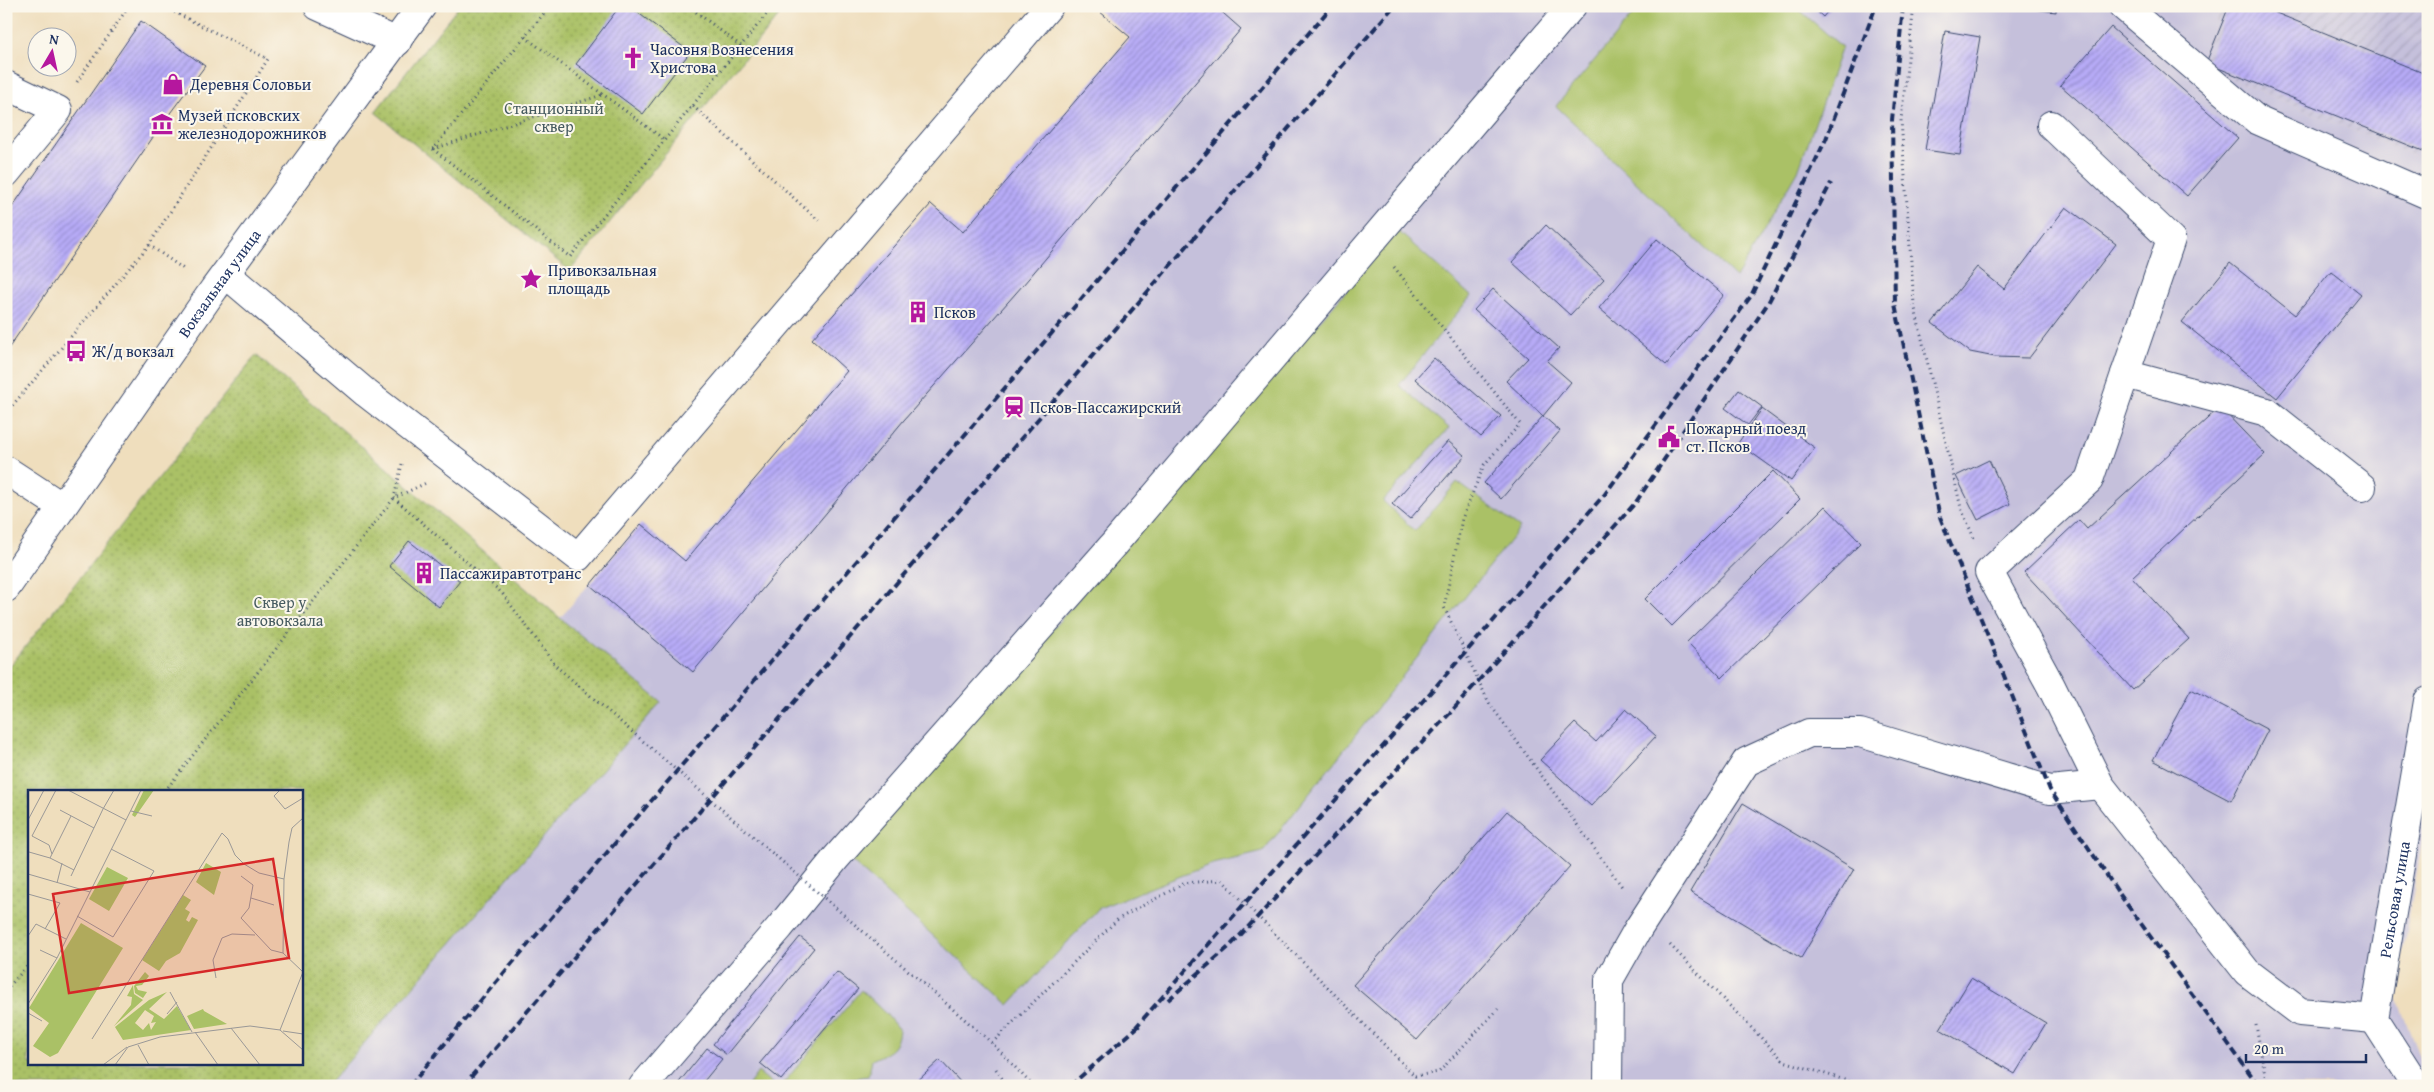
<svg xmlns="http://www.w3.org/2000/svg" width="2434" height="1092" font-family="'Gentium Book Plus',serif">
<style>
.industrial{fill:url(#industrial-furrows)}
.railway{fill:#c5c0db}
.grass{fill:#aac166;stroke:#627862}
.park{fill:url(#park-dots);stroke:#627862;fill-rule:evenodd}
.building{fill:url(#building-hatch)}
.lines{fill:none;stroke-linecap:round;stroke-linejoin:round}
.minor-casing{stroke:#3b496c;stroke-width:30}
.major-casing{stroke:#3b496c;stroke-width:30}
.path{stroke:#3b496c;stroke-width:3;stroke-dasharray:1 4;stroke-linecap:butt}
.minor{stroke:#fff;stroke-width:28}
.major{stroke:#fff;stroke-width:28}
.rail{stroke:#1b2f5e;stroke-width:4;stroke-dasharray:8 4;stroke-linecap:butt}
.path-bridge{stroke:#3b496c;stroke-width:3;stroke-dasharray:1 4;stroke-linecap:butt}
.labels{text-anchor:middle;stroke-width:4;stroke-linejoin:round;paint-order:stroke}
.poi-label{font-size:16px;fill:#1b2f5e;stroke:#fbf7ec;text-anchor:start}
.park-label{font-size:16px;fill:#465b60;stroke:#fbf7ec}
.street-label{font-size:16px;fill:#1b2f5e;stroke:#fbf7ec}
.inset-road{fill:none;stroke:#9a9897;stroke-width:1}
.view{fill:#d62828;fill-opacity:0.15;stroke:#d62828;stroke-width:2.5}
.inset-edge{fill:none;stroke:#1b2f5e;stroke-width:2.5}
</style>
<defs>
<pattern id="industrial-furrows" width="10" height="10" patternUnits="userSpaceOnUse" patternTransform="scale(1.25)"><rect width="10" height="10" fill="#c5c0db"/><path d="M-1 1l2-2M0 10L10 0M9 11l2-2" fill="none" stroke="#a9a5be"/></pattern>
<pattern id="park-dots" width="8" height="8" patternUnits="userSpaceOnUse" patternTransform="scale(1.25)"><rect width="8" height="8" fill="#aac166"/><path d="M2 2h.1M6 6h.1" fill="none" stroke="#8a9d57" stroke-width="1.8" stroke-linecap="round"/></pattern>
<pattern id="building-hatch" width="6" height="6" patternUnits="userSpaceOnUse" patternTransform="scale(1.25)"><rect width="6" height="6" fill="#b7abf7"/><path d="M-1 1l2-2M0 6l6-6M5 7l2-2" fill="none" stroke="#948ccb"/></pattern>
</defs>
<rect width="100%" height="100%" fill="#fbf7ec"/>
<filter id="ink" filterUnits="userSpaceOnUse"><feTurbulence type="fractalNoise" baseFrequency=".02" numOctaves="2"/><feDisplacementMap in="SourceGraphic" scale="10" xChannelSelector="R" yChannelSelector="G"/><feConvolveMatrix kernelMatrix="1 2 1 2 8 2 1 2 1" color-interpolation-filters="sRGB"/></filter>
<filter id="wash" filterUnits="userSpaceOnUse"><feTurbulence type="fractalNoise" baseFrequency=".0096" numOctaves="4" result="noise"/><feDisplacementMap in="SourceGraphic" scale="20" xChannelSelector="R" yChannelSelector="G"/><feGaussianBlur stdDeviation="1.12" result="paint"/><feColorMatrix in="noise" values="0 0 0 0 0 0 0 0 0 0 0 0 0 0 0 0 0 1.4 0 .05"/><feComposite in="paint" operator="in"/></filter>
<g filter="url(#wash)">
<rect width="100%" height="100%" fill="#efdebd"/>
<polygon class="industrial" points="2222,6 2428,6 2428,162 2198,65"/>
<polygon class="railway" points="1093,6 2222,6 2198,65 2428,162 2428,810 2395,993 2423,1067 2428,1070 2428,1086 327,1086 661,702 560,618 641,524 685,560 847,371 812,339 931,204 963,232 1130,37"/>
<g class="grass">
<polygon points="1640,6 1795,6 1842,47 1798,171 1736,278 1556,106"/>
<polygon points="1398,231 1471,296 1399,385 1449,428 1383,501 1415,531 1457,482 1520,528 1263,852 1209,865 1099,908 1009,1005 851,861"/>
<path d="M861 990 886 1014 899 1030C896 1051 890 1051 872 1060L868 1076 846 1079 843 1086H781Z"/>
<polygon points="758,1072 775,1086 748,1086"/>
</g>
<g class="park">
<polygon points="459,6 787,6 570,271 375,112"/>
<path d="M256 355 560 618 661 702 327 1086H6V671ZM29 791H301V1063H29Z"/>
</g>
<g id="blocks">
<g class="building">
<polygon points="620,6 629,6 690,52 643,114 576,64"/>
<polygon points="1093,6 1215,6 1241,29 1023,285 904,420 693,672 590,585 641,524 685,561 847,371 812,339 931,204 963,232 1130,37"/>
<polygon points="1811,6 1832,6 1823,17"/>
<polygon points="2009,6 2056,6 2056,12"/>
<polygon points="2229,6 2259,6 2428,75 2428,153 2206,63"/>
<polygon points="141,21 205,66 162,124 6,352 6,216"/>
<polygon points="2111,27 2238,138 2187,196 2060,85"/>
<polygon points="1945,31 1980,37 1960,155 1925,150"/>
<polygon points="2066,207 2116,244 2029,358 1995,357 1970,352 1932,323 1977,267 2004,289"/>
<polygon points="1546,225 1604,279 1570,315 1512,262"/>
<polygon points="1657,239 1724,295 1666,365 1599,308"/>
<polygon points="2230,263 2295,315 2331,271 2361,295 2277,398 2182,322"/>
<polygon points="1493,289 1559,348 1547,361 1571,382 1543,416 1560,431 1501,499 1484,483 1543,416 1506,381 1528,358 1474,310"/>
<polygon points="1434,358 1501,416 1481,437 1415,379"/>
<polygon points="1739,390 1762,407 1748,425 1725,408"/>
<polygon points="2220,407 2265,454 2132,577 2189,639 2133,690 2024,572 2079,520 2087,529"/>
<polygon points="1762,409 1815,448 1791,481 1738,443"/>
<polygon points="1448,441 1465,456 1410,519 1392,504"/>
<polygon points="1989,460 2010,504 1978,520 1956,476"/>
<polygon points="1773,471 1800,499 1672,626 1645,599"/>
<polygon points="1825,506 1861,543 1722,678 1687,642"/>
<polygon points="409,541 460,581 439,607 389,566"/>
<polygon points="2191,689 2268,730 2231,801 2153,760"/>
<polygon points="1626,709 1656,736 1591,806 1540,760 1575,723 1596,742"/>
<polygon points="1743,803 1854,869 1801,958 1690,892"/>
<polygon points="1507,811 1570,866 1417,1040 1353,985"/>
<polygon points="800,937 814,948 727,1055 713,1044"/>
<polygon points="837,972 858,989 781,1080 760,1063"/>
<polygon points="1971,978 2046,1023 2015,1074 1940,1029"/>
<polygon points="707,1048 722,1059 700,1086 676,1086"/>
<polygon points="940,1060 964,1086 912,1086"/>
</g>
</g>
</g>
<g filter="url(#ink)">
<use href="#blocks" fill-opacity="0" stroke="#3b496c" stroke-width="1"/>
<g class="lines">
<g class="minor-casing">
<g id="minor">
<polyline points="2123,6 2257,120 2428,195"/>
<polyline points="6,85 58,110 6,173"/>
<polyline points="2051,125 2171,239 2089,480 1989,572 2051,686 2100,785 2247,972 2300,1012 2374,1019"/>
<polyline points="226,274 366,393 578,557 1049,6"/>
<polyline points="2125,374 2267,412 2362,487"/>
<polyline points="6,470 61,506"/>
<polyline points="643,1086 780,927 836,858 1114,544 1572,6"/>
<polyline points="1608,1086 1609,980 1638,929 1746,762 1809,733 1860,733 2050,790 2100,785"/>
<path id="s1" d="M2417 1086 2374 1019 2428 701"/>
</g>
</g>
<g class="major-casing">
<g id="major">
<polyline points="318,6 397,42"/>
<path id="s2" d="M6 588 214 289 422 6"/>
</g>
</g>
<g class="path">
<polyline points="550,6 433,149 602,95"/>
<polyline points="688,6 741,46"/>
<polyline points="1914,6 1901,120 1914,304 1961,508 1974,538"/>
<polyline points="525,37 665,140"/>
<polyline points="77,82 129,6"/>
<polyline points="693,106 819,221"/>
<polyline points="433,149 570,257 773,6"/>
<polyline points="149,245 185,270"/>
<polyline points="1394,267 1520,424 1484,465 1462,519 1444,607 1489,703 1623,888"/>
<polyline points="6,413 149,245 268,59 162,6"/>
<polyline points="402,464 394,498 502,593 556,666"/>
<polyline points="165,791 394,498 426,483"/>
<polyline points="1670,945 1784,1061 1864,1086"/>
<polyline points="6,990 29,964"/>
<polyline points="2256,1025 2267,1086"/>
<polyline points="992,1043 1118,919 1185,883 1222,880 1415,1076 1439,1072 1498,1009"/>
<polyline points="996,1069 1007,1086"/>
</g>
<use href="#minor" class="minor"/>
<use href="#major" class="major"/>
<g class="rail">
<polyline points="1903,6 1892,120 1895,304 1940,517 2050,790 2118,892 2259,1086"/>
<polyline points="1168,1000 1231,945 1451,712 1636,502 1768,303 1831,183"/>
<polyline points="1135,1028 1605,494 1751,296 1826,139 1876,6"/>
<polyline points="410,1086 491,988 1332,6"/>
<polyline points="463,1086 1394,6"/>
<polyline points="1070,1086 1140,1025"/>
</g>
<polyline class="path-bridge" points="556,666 992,1043 1033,1086"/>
</g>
</g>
<defs>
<g id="church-bare" transform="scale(1.725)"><path d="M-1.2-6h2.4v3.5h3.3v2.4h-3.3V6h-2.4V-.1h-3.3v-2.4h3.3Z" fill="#b5179e" stroke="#fbf7ec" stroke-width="2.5" paint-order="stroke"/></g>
<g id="shop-bare" transform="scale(1.725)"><path d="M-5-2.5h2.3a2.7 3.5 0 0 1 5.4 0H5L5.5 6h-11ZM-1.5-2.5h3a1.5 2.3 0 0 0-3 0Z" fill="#b5179e" stroke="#fbf7ec" stroke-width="2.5" paint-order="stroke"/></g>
<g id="museum-bare" transform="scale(1.725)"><path d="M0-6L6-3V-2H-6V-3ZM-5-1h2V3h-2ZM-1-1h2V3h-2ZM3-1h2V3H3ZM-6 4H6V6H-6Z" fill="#b5179e" stroke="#fbf7ec" stroke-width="2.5" paint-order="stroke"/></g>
<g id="sight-bare" transform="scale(1.725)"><path d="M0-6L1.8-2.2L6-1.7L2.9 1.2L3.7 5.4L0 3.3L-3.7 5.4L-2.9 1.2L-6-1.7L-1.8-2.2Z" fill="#b5179e" stroke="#fbf7ec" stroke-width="2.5" paint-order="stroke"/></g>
<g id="building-bare" transform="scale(1.725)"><path d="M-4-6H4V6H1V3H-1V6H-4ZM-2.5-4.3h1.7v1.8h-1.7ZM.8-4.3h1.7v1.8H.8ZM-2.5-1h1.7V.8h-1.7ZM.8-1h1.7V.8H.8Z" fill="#b5179e" stroke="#fbf7ec" stroke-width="2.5" paint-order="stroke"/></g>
<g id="bus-bare" transform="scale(1.725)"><path d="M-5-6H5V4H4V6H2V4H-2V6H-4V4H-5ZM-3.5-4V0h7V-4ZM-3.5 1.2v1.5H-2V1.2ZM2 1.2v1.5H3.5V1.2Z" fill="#b5179e" stroke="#fbf7ec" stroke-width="2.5" paint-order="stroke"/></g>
<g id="station-bare" transform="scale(1.725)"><path d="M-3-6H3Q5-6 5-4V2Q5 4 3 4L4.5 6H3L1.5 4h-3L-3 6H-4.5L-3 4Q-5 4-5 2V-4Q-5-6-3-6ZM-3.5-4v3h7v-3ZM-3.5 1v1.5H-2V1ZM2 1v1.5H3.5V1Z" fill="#b5179e" stroke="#fbf7ec" stroke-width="2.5" paint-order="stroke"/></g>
<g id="civic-bare" transform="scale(1.725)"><path d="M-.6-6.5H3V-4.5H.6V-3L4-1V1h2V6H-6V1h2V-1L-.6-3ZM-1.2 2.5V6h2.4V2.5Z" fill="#b5179e" stroke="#fbf7ec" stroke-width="2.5" paint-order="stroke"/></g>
</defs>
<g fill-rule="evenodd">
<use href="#church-bare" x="633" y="58"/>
<use href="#shop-bare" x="173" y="84"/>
<use href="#museum-bare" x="162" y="124"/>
<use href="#sight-bare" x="531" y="279"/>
<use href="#building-bare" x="918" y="312"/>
<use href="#bus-bare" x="76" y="351"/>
<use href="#station-bare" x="1014" y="407"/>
<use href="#civic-bare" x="1669" y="437"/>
<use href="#building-bare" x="424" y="573"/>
</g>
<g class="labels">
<g class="poi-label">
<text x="650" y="55">Часовня Вознесения<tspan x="650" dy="18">Христова</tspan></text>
<text x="190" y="90">Деревня Соловьи</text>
<text x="178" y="121">Музей псковских<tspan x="178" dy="18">железнодорожников</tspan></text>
<text x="548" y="276">Привокзальная<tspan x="548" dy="18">площадь</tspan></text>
<text x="934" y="318">Псков</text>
<text x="92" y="357">Ж/д вокзал</text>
<text x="1030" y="413">Псков-Пассажирский</text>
<text x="1686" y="434">Пожарный поезд<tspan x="1686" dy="18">ст. Псков</tspan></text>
<text x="440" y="579">Пассажиравтотранс</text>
</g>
<g class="park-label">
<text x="554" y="114">Станционный<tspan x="554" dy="18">сквер</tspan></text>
<text x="280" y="608">Сквер у<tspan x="280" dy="18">автовокзала</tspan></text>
</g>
<g class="street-label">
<text dy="6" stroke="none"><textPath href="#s2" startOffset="372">Вокзальная улица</textPath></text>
<text dy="6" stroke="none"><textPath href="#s1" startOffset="201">Рельсовая улица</textPath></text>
</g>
</g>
<g transform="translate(28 790)">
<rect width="275" height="275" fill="#efdebd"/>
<path d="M116 0H126L107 27 104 25ZM178 73 193 82 186 105 168 92ZM155 105 163 110 157 119 162 122 158 130 161 132 164 127 170 130 152 163 138 171 131 181 114 170ZM117 182 121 186 114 195 108 196 110 200 119 202 115 208 107 203 106 196ZM105 195 106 204 115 210 86 236 103 215 104 207 99 206ZM139 202 121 219 136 229 149 216 163 240 95 250 87 237 121 210ZM117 220 126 226 123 233 128 232 123 240 121 233 115 240 107 233ZM175 219 176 221 199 234 166 239 159 226Z" fill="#aac166" fill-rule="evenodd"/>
<path d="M79 77 100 88 81 121 61 109ZM53 133 95 158 30 263 22 267 5 256 21 233 1 218Z" fill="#aac166"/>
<path class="inset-road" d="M40 0 98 30M252 0 246 6 257 19 275 8M75 19 86 0M32 20 66 38M103 21 124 26M43 26 22 68 46 80M275 28 264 38 261 52 256 89 255 163 275 182M0 30 16 0M1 62 22 68M24 64 21 55 4 46 28 0M0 84 62 102M43 86 75 19M213 86 225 95 221 118 213 128 243 160 255 163M29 93 34 73M0 104 32 113 17 139M223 108 246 115M49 126 85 147 126 81 83 59M0 146 8 134 38 149M12 160 29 168M188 188 185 170 194 148 204 144 227 145M142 202 164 242M0 214 29 168 113 0M0 223 14 231M139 224 149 212M203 238 232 275M252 240 275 260M255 241 275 244M167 242 190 275M64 249 194 43 200 49 207 65 216 74 231 83 256 89M110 255 121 275M75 275 99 257M87 275 100 257 132 247 222 236 252 240 275 182"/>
<path class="view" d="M245 69 261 168 41 203 25 104Z"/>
<rect width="275" height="275" class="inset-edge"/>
</g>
<rect width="2434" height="1092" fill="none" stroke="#fbf7ec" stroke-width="25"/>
<g transform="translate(52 52) rotate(9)"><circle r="24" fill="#fbf7ec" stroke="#a1a7b3"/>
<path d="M0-4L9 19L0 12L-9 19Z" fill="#b5179e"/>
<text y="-8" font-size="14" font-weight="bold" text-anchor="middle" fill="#1b2f5e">N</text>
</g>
<path d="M2246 1054v8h120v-8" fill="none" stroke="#1b2f5e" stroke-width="2.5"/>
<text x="2254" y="1054" font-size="15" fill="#1b2f5e" stroke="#fbf7ec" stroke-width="4" paint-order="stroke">20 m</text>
</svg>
